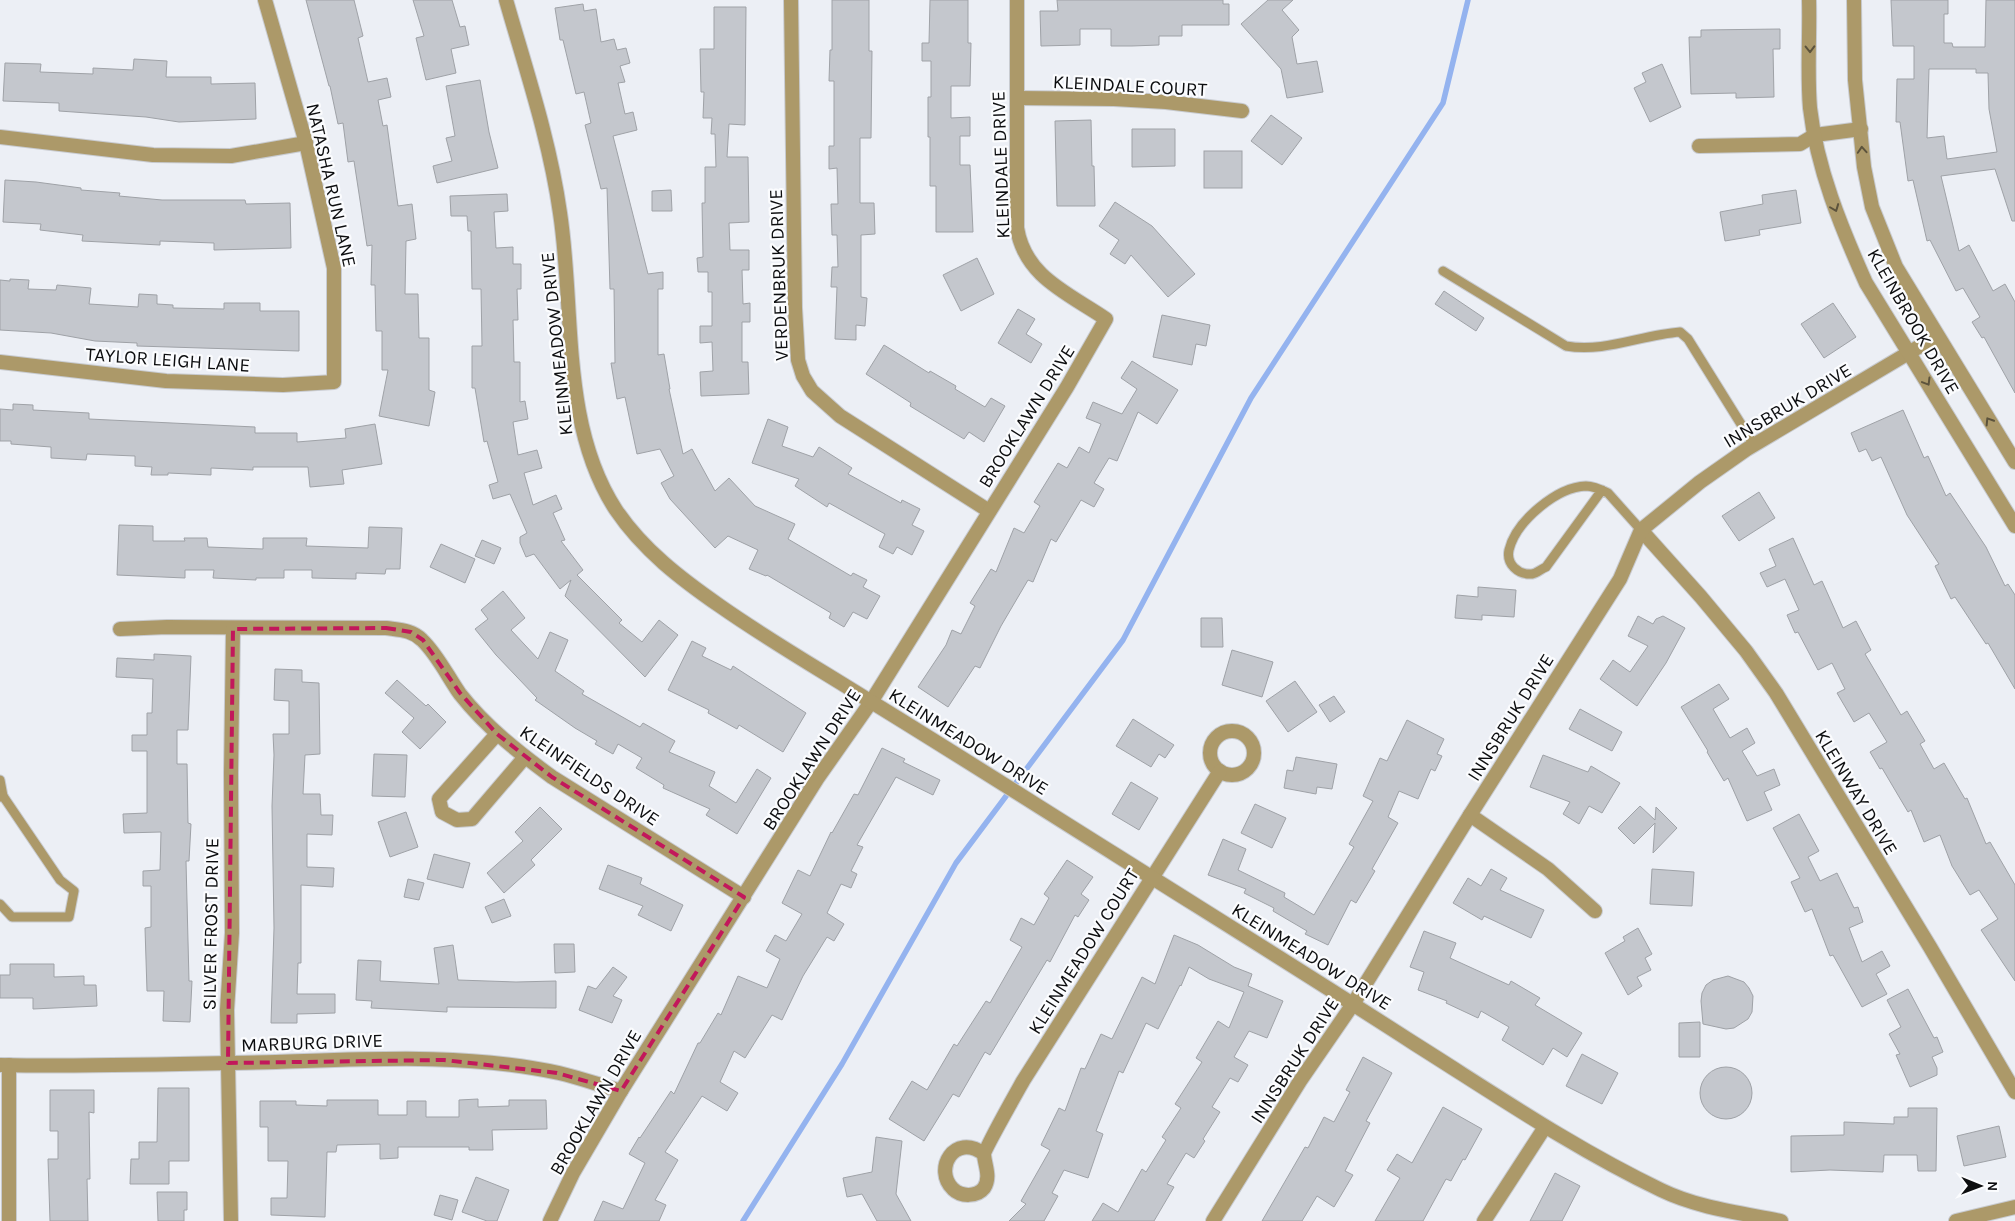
<svg xmlns="http://www.w3.org/2000/svg" width="2015" height="1221" font-family="Karla,sans-serif">
<style>
.lines{fill:none;stroke-linecap:round;stroke-linejoin:round}
.stream{stroke:#94b3ef;stroke-width:5.5}
.building{fill:#c4c7cd;stroke:#9fa2a7;fill-rule:evenodd}
.service-casing{stroke:#c8cbd0;stroke-width:11}
.minor-casing{stroke:#c8cbd0;stroke-width:16}
.tertiary-casing{stroke:#c8cbd0;stroke-width:16}
.service{stroke:#ac9969;stroke-width:9}
.minor{stroke:#ac9969;stroke-width:14}
.tertiary{stroke:#ac9969;stroke-width:14}
.oneway{stroke:#5c533c}
.marked{fill:none;stroke:#c2185b;stroke-width:4;stroke-dasharray:10 6;stroke-linejoin:round}
.labels{text-anchor:middle;stroke-width:4.5;stroke-linejoin:round;paint-order:stroke}
.street-label{font-size:19px;fill:#0c0d0f;stroke:#fbfcfe}
</style>
<rect width="100%" height="100%" fill="#eceff5"/>
<g class="lines">
<polyline class="stream" points="743,1221 842,1064 956,863 1123,640 1251,398 1443,103 1468,0"/>
</g>
<g class="building">
<polygon points="306,0 354,0 363,36 358,38 368,82 387,78 391,97 378,100 383,126 387,125 398,206 412,204 416,239 406,241 405,294 418,294 419,338 429,338 429,390 435,392 429,426 379,416 388,370 382,370 382,331 376,331 375,285 371,285 372,245 367,246 354,161 348,162 343,123 338,124 330,86 329,86"/>
<polygon points="413,0 452,0 460,27 465,26 469,45 451,49 456,73 426,80 416,38 424,36"/>
<polygon points="832,0 869,0 869,51 872,51 871,138 860,138 860,203 874,203 875,234 861,235 861,297 867,298 865,326 856,325 856,340 835,339 837,287 831,287 832,267 838,267 837,235 832,235 831,204 838,204 837,168 829,169 829,146 834,146 834,81 829,81 830,50 832,50"/>
<polygon points="930,0 968,0 968,43 971,43 970,86 951,86 951,118 970,117 970,136 960,136 960,165 970,165 973,232 936,232 936,186 930,186 930,137 928,137 928,97 931,97 931,61 922,61 922,43 929,43"/>
<polygon points="1057,0 1223,0 1223,4 1229,4 1229,25 1182,25 1182,36 1159,36 1159,45 1132,46 1111,46 1111,29 1080,29 1080,45 1041,46 1040,11 1058,11"/>
<polygon points="1268,0 1293,0 1282,10 1299,30 1292,37 1297,64 1317,61 1323,92 1287,98 1281,69 1241,24"/>
<path d="M1891 0H1948V14H1944V43H1952L1953 47H1985L1986 0H2015V221H2012L1995 169 1941 176 1959 251 1969 245 1993 291 2005 284 2015 302V393L1984 337 1982 338 1972 322 1980 317 1963 288 1956 291 1930 240 1927 241 1913 180 1908 181 1900 122H1896L1897 79H1914V46H1893ZM1929 69H1976V73H1988L1989 109 1997 152 1947 159 1944 136 1927 138Z"/>
<polygon points="583,4 584,11 596,9 601,42 614,39 617,50 626,48 630,63 620,66 625,82 618,83 625,114 633,112 637,130 613,136 648,274 663,272 663,289 658,289 658,355 664,354 670,389 669,389 683,454 692,449 715,491 729,478 755,506 795,524 788,539 851,576 853,573 867,580 863,587 880,596 867,619 853,612 844,627 829,618 831,613 767,575 766,576 749,569 758,550 728,536 715,548 670,499 661,483 674,476 660,449 637,454 625,397 617,399 611,363 615,363 614,289 610,289 607,188 601,189 585,125 591,123 584,92 576,94 563,40 560,40 555,8"/>
<polygon points="714,7 746,7 745,125 729,124 727,157 748,157 749,222 729,223 730,250 749,250 749,270 742,270 743,304 750,303 750,322 742,322 742,362 748,362 749,394 701,396 700,372 713,371 712,342 700,343 700,326 712,326 712,292 708,292 708,272 698,272 697,258 703,257 702,203 705,203 705,167 716,167 715,134 711,134 712,118 703,118 704,92 701,92 700,49 714,49"/>
<polygon points="1780,29 1780,49 1773,49 1774,97 1736,98 1736,93 1691,94 1689,37 1701,37 1701,30"/>
<polygon points="134,59 167,61 166,77 211,77 211,84 255,83 256,119 179,122 146,117 59,111 59,103 3,101 5,63 41,64 40,72 93,74 93,68 133,70"/>
<polygon points="1662,64 1681,107 1650,122 1634,88 1646,82 1642,73"/>
<polygon points="480,80 489,132 498,168 437,183 433,166 452,161 446,138 455,136 446,86"/>
<polygon points="1271,115 1302,138 1282,165 1251,141"/>
<polygon points="1091,120 1092,166 1094,166 1095,206 1057,206 1055,121"/>
<polygon points="1132,129 1175,129 1175,166 1132,167"/>
<rect x="1204" y="151" width="38" height="37"/>
<polygon points="5,180 36,182 81,188 81,190 120,193 119,196 162,200 245,200 246,204 290,203 291,248 214,250 214,243 160,241 160,245 82,241 83,235 40,230 41,224 3,222"/>
<polygon points="671,190 672,211 652,211 652,191"/>
<polygon points="1796,190 1801,223 1759,230 1760,235 1725,241 1720,212 1763,204 1762,195"/>
<polygon points="507,194 508,211 494,212 496,248 513,247 513,264 521,264 521,289 517,289 518,320 513,320 514,362 520,362 520,402 525,401 528,419 513,422 518,455 537,450 542,468 524,473 533,505 556,495 562,509 553,513 565,540 561,541 583,570 577,575 622,620 619,623 642,642 659,620 678,635 645,677 565,596 571,580 560,589 534,554 526,557 520,543 520,537 527,533 510,494 493,499 489,485 498,482 487,441 484,442 475,388 472,388 472,346 482,346 481,289 472,289 471,231 468,231 467,216 451,216 450,196"/>
<polygon points="1115,202 1152,226 1195,274 1168,297 1131,255 1125,264 1110,254 1119,240 1099,226"/>
<polygon points="977,258 994,294 961,311 943,275"/>
<polygon points="10,279 29,280 28,289 56,290 57,285 91,288 89,304 138,307 139,294 157,295 157,304 173,305 173,308 224,309 224,303 260,303 260,311 299,311 299,351 137,346 137,343 95,341 51,333 0,330 0,280 10,281"/>
<polygon points="1444,291 1484,318 1476,331 1435,304"/>
<polygon points="1833,303 1856,337 1824,358 1801,324"/>
<polygon points="1018,309 1035,319 1026,334 1042,344 1031,363 998,343"/>
<polygon points="1162,315 1210,325 1206,346 1196,344 1192,365 1153,357"/>
<polygon points="884,345 929,373 930,371 956,386 955,389 985,407 991,398 1005,406 984,442 969,432 964,439 910,406 911,403 866,374"/>
<polygon points="1132,361 1178,390 1157,424 1138,412 1117,461 1109,458 1094,483 1104,489 1094,507 1081,500 1056,542 1051,539 1033,582 1028,580 1001,626 980,668 975,666 948,707 918,687 946,645 952,630 961,634 975,606 970,603 991,569 996,572 1014,528 1024,533 1040,506 1034,502 1058,463 1067,468 1079,447 1089,453 1101,424 1086,418 1093,402 1122,414 1137,389 1121,378"/>
<polygon points="13,404 33,405 33,410 89,413 89,419 255,427 255,433 297,433 297,442 346,438 345,429 375,424 382,464 342,470 344,484 310,487 308,467 253,467 253,470 211,468 211,475 168,473 168,475 151,475 152,467 135,466 135,456 87,454 86,460 51,458 51,447 11,444 11,441 0,441 0,409 13,410"/>
<polygon points="1903,410 1924,458 1928,456 1946,496 1950,493 1986,547 2005,586 2008,584 2015,595 2015,689 1988,643 1986,644 1955,597 1951,599 1935,566 1939,564 1907,515 1881,457 1872,461 1866,449 1859,452 1851,433"/>
<polygon points="768,419 788,427 782,446 813,457 819,447 852,468 848,474 901,503 902,500 920,509 912,525 924,531 912,555 897,547 893,554 879,547 885,534 829,503 827,507 795,486 799,479 752,463"/>
<polygon points="1759,492 1775,518 1739,541 1722,516"/>
<polygon points="119,525 153,526 153,541 185,541 184,538 207,538 208,547 263,549 263,538 307,538 306,546 368,548 369,527 402,528 400,569 386,569 385,574 356,573 356,579 312,578 312,570 284,570 284,578 256,578 256,580 213,578 214,570 185,570 185,578 117,575"/>
<polygon points="1793,538 1814,585 1822,581 1843,628 1856,621 1871,650 1865,654 1901,715 1907,711 1925,741 1920,744 1934,769 1944,763 1965,799 1967,798 1986,844 1990,842 2015,885 2015,981 1981,930 1998,919 1979,890 1970,895 1952,866 1940,835 1924,842 1911,810 1908,812 1882,768 1880,769 1870,752 1887,742 1869,713 1854,722 1837,693 1845,689 1832,663 1818,670 1798,632 1795,633 1787,615 1799,610 1785,579 1767,587 1760,573 1776,566 1769,549"/>
<polygon points="482,540 501,548 494,564 475,556"/>
<polygon points="441,544 475,559 465,583 430,567"/>
<polygon points="1478,587 1516,590 1514,617 1482,615 1482,620 1455,618 1457,595 1478,597"/>
<polygon points="503,591 525,618 511,630 538,659 550,632 568,640 555,671 584,691 582,694 640,727 643,723 675,741 669,752 715,772 709,786 736,803 757,769 771,778 737,834 706,815 710,809 663,788 664,785 636,768 642,758 618,744 613,754 595,744 597,741 575,728 535,700 537,698 496,655 475,629 488,619 481,610"/>
<polygon points="1638,616 1653,624 1656,619 1663,616 1685,628 1666,663 1637,706 1600,679 1613,660 1630,672 1648,646 1628,636"/>
<polygon points="1201,618 1222,618 1223,647 1201,647"/>
<polygon points="692,641 706,648 702,656 731,670 733,666 806,713 783,752 739,725 737,729 708,713 709,710 668,690"/>
<polygon points="1232,650 1273,662 1262,697 1222,685"/>
<polygon points="154,654 191,656 188,730 177,730 177,764 187,764 188,823 191,824 189,861 186,861 189,981 192,981 190,1022 163,1021 164,991 147,991 145,928 151,927 151,886 143,886 143,871 160,870 161,832 124,833 123,814 147,813 147,751 132,751 132,735 147,735 147,713 152,713 153,679 116,677 117,658 154,660"/>
<polygon points="275,669 302,670 302,682 319,683 320,754 305,755 303,794 320,794 321,815 333,815 332,835 307,834 307,867 334,868 333,887 301,885 301,963 298,963 297,994 335,994 335,1013 297,1014 297,1023 271,1023 274,928 272,806 274,755 273,734 289,734 289,701 274,700"/>
<polygon points="397,680 426,706 428,704 446,722 420,749 402,732 414,718 385,693"/>
<polygon points="1295,681 1317,712 1288,732 1266,701"/>
<polygon points="1719,684 1729,699 1713,709 1730,738 1747,728 1755,743 1742,751 1757,776 1774,769 1780,785 1764,792 1772,810 1747,821 1728,778 1724,781 1707,752 1708,751 1681,707"/>
<polygon points="1334,696 1345,712 1330,722 1319,705"/>
<polygon points="1580,709 1622,732 1612,751 1569,729"/>
<polygon points="1133,719 1174,745 1165,758 1159,754 1151,767 1116,746"/>
<polygon points="1407,720 1444,739 1437,754 1442,756 1435,771 1431,769 1418,799 1399,791 1388,817 1398,823 1372,869 1375,871 1356,903 1351,900 1328,945 1305,934 1307,931 1273,911 1274,908 1244,893 1246,889 1208,875 1223,839 1246,849 1238,870 1285,893 1284,897 1314,915 1354,847 1349,844 1373,801 1363,796 1380,758 1387,761"/>
<polygon points="882,748 905,759 903,762 940,780 933,795 896,777 857,845 863,847 851,871 857,874 851,888 841,884 827,913 844,924 834,941 827,937 803,976 782,1020 772,1015 745,1058 734,1051 720,1082 738,1093 727,1111 702,1096 665,1152 678,1160 655,1200 666,1205 659,1221 594,1221 603,1201 623,1209 645,1163 629,1154 639,1137 640,1138 671,1091 674,1094 698,1043 700,1043 718,1013 721,1015 738,976 767,988 780,959 766,951 775,935 786,941 802,914 782,903 798,870 810,876 831,832 832,833 854,794 858,795"/>
<polygon points="374,754 407,755 405,797 372,796"/>
<polygon points="1543,755 1588,772 1591,766 1620,783 1602,813 1589,806 1579,824 1563,814 1570,802 1530,787"/>
<polygon points="1296,757 1337,764 1332,789 1317,787 1316,794 1284,788 1287,770 1293,771"/>
<polygon points="1131,782 1158,798 1139,830 1112,814"/>
<polygon points="1255,804 1286,818 1272,848 1241,833"/>
<polygon points="1640,806 1655,820 1656,807 1677,828 1653,853 1655,823 1634,844 1618,828"/>
<polygon points="540,807 562,829 531,860 535,865 504,893 487,873 523,841 515,832"/>
<polygon points="406,812 418,847 390,857 378,822"/>
<polygon points="1799,814 1819,851 1808,857 1820,881 1837,873 1854,908 1858,907 1863,922 1849,928 1862,962 1882,951 1890,966 1876,974 1887,994 1862,1007 1833,955 1830,956 1812,909 1805,912 1791,882 1800,878 1773,828"/>
<polygon points="434,854 470,863 463,888 427,879"/>
<polygon points="1067,860 1093,877 1081,894 1089,900 1078,917 1075,915 1050,962 1047,960 990,1055 985,1052 959,1097 953,1094 924,1141 889,1119 912,1081 927,1090 954,1044 957,1046 986,1001 990,1003 1022,947 1010,940 1021,918 1034,925 1049,898 1044,894"/>
<polygon points="608,865 642,878 640,884 683,905 671,931 638,915 643,906 599,889"/>
<polygon points="1491,869 1507,878 1500,890 1544,910 1531,938 1484,916 1482,920 1453,903 1468,878 1481,886"/>
<polygon points="1652,869 1694,872 1692,906 1650,904"/>
<polygon points="408,879 424,883 419,900 404,897"/>
<polygon points="504,899 511,916 492,923 485,907"/>
<polygon points="1638,928 1652,954 1645,958 1651,970 1637,977 1642,986 1628,995 1605,953 1625,941 1623,937"/>
<polygon points="1424,931 1456,943 1450,958 1509,985 1511,981 1540,998 1535,1005 1582,1033 1567,1057 1553,1048 1543,1065 1502,1040 1509,1027 1481,1011 1478,1018 1446,1003 1447,1001 1418,990 1424,972 1410,967"/>
<polygon points="1174,935 1198,945 1234,967 1252,974 1248,986 1283,1001 1267,1038 1249,1031 1234,1057 1248,1065 1238,1082 1230,1078 1212,1107 1220,1112 1203,1139 1205,1141 1194,1158 1186,1153 1167,1184 1174,1187 1154,1221 1092,1221 1103,1203 1118,1212 1142,1169 1146,1172 1166,1140 1162,1137 1181,1108 1175,1104 1202,1062 1196,1058 1218,1021 1229,1028 1244,992 1209,979 1189,967 1181,986 1180,985 1158,1029 1146,1023 1123,1073 1119,1071 1096,1131 1103,1134 1088,1178 1064,1170 1052,1193 1058,1196 1044,1221 1009,1221 1026,1204 1021,1201 1050,1150 1041,1145 1059,1108 1065,1111 1081,1068 1085,1069 1101,1034 1112,1039 1142,977 1155,984"/>
<polygon points="554,944 574,944 575,972 555,973"/>
<polygon points="453,945 458,980 516,982 556,981 556,1008 447,1007 447,1012 411,1010 371,1008 372,1001 356,1000 358,960 381,961 380,981 439,984 434,948"/>
<polygon points="10,964 54,964 54,977 84,976 84,985 96,985 97,1006 33,1009 33,998 0,998 0,975 10,975"/>
<polygon points="613,967 627,977 613,996 622,1000 612,1023 579,1010 588,986 596,989"/>
<polygon points="1728,976 1744,982 1749,988 1753,996 1752,1012 1748,1019 1734,1028 1726,1029 1703,1024 1701,1001 1702,993 1706,985 1713,980"/>
<polygon points="1908,989 1934,1038 1937,1037 1943,1052 1932,1057 1937,1068 1937,1075 1910,1087 1896,1055 1900,1054 1889,1034 1901,1027 1887,1000"/>
<polygon points="1700,1022 1700,1057 1679,1057 1679,1023"/>
<polygon points="1582,1054 1618,1073 1602,1104 1566,1086"/>
<polygon points="1363,1057 1392,1073 1366,1121 1370,1123 1345,1171 1353,1175 1334,1207 1317,1196 1302,1221 1262,1221 1305,1147 1308,1148 1324,1117 1334,1122 1350,1092 1346,1090"/>
<circle cx="1726" cy="1093" r="26"/>
<polygon points="158,1088 189,1088 189,1161 169,1161 169,1184 130,1184 131,1159 139,1159 139,1142 157,1142"/>
<polygon points="50,1090 94,1090 94,1113 89,1112 90,1179 87,1179 88,1221 50,1221 48,1159 58,1159 58,1131 50,1131"/>
<polygon points="478,1099 478,1107 509,1106 509,1100 546,1100 547,1129 492,1130 493,1150 469,1150 469,1147 398,1147 398,1158 380,1159 380,1144 337,1145 336,1152 327,1152 325,1217 271,1215 271,1198 287,1198 288,1161 268,1161 268,1127 260,1127 260,1101 296,1101 296,1105 327,1106 327,1100 378,1100 378,1115 407,1115 407,1101 426,1101 426,1117 459,1117 459,1100"/>
<polygon points="1443,1107 1482,1129 1465,1160 1463,1159 1451,1181 1446,1179 1423,1221 1375,1221 1400,1178 1387,1170 1397,1154 1412,1163"/>
<polygon points="1908,1108 1937,1108 1936,1171 1918,1171 1917,1155 1884,1155 1883,1172 1830,1170 1791,1172 1791,1136 1844,1135 1844,1122 1894,1124 1894,1117 1908,1117"/>
<polygon points="1999,1126 2006,1157 1964,1166 1957,1136"/>
<polygon points="876,1137 902,1141 896,1194 911,1221 877,1221 862,1194 847,1197 843,1178 872,1172"/>
<polygon points="1555,1173 1580,1186 1562,1221 1530,1221"/>
<polygon points="476,1177 509,1190 497,1221 487,1221 462,1212"/>
<polygon points="157,1192 187,1192 187,1210 184,1210 184,1221 158,1221"/>
<polygon points="440,1195 458,1200 452,1220 434,1215"/>
</g>
<g class="lines">
<g class="service-casing">
<g id="service">
<path d="M1443 271 1566 346C1604 353 1641 335 1680 332L1688 339 1754 445"/>
<path d="M1602 490 1546 567C1541 569 1537 573 1532 574 1518 575 1506 564 1509 550 1516 521 1557 487 1586 486 1594 486 1602 490 1608 493L1641 530"/>
<polyline points="0,780 3,796"/>
<polyline points="0,797 3,796 60,880 74,891 69,917 12,917 0,904"/>
</g>
</g>
<g class="minor-casing">
<g id="minor">
<polyline points="791,0 795,308 798,360 803,376 812,391 840,416 989,511"/>
<polyline points="1017,98 1114,99 1166,102 1242,111"/>
<polyline points="0,137 153,155 231,156 306,143"/>
<polyline points="1699,146 1800,144 1815,135 1861,129"/>
<polyline points="0,362 166,381 283,385 334,382 334,268 306,143 265,0"/>
<polyline points="1641,530 1701,597 1746,651 1776,693 1930,947 2015,1092"/>
<path d="M120 629 167 627 386 628C400 630 412 630 422 640 437 654 448 677 460 694 486 727 518 752 552 777L744 897"/>
<circle cx="1232" cy="753" r="22"/>
<polyline points="497,734 439,799 442,812 457,820 472,819 525,757"/>
<polyline points="1470,815 1548,869 1595,911"/>
<path d="M0 1065C92 1067 184 1064 276 1062 370 1059 467 1053 559 1073 580 1078 600 1085 621 1091"/>
<polyline points="9,1065 9,1221"/>
<path d="M984 1154C954 1132 933 1170 953 1189 961 1197 977 1197 984 1188 991 1177 985 1166 984 1155 984 1150 1018 1090 1023 1081 1088 978 1154 875 1220 771"/>
<polyline points="231,1221 227,1010 232,933 231,773 233,629"/>
<path d="M550 1221 573 1173 621 1091 817 779 871 702 1067 387 1106 319C1068 293 1025 277 1017 228V0"/>
<polyline points="1213,1221 1300,1081 1353,1004 1470,815 1620,579 1641,530 1700,482 1747,449 1937,336"/>
<polyline points="1484,1221 1545,1127"/>
</g>
</g>
<g class="tertiary-casing">
<g id="tertiary">
<path d="M506 0C526 70 550 141 560 213 575 310 560 424 616 510 643 550 681 579 720 606 767 639 817 668 865 698 950 750 1033 803 1116 855 1216 918 1316 980 1415 1044 1496 1095 1575 1149 1661 1190 1698 1208 1741 1213 1781 1221"/>
<path d="M1809 0C1810 35 1807 73 1810 108 1817 169 1841 227 1866 283L2015 526"/>
<polyline points="1854,0 1855,80 1864,167 1872,207 1896,267 2015,462"/>
<polyline points="1956,1221 2015,1207"/>
</g>
</g>
<use href="#service" class="service"/>
<use href="#minor" class="minor"/>
<use href="#tertiary" class="tertiary"/>
</g>
<defs><path id="oneway-chevron" d="M-2-3.5L2.5 0L-2 3.5" fill="none" stroke-width="1.6" stroke-linecap="round" stroke-linejoin="round" transform="scale(1.25)"/></defs>
<g class="oneway">
<use href="#oneway-chevron" transform="translate(1810 49) rotate(89)"/>
<use href="#oneway-chevron" transform="translate(1862 150) rotate(-94)"/>
<use href="#oneway-chevron" transform="translate(1835 208) rotate(69)"/>
<use href="#oneway-chevron" transform="translate(1927 382) rotate(59)"/>
<use href="#oneway-chevron" transform="translate(1989 421) rotate(-122)"/>
</g>
<path class="marked" d="M386 628 411 632 423 640 460 693 497 734 552 777 744 897 621 1091 557 1073 444 1060 228 1063 233 629Z"/>
<g class="labels">
<g class="street-label">
<text transform="translate(1130 85) rotate(3)" y="7">KLEINDALE COURT</text>
<text transform="translate(1000 165) rotate(-92)" y="7">KLEINDALE DRIVE</text>
<text transform="translate(332 185) rotate(77)" y="7">NATASHA RUN LANE</text>
<text transform="translate(778 275) rotate(-92)" y="7">VERDENBRUK DRIVE</text>
<text transform="translate(1914 321) rotate(60)" y="7">KLEINBROOK DRIVE</text>
<text transform="translate(556 344) rotate(-96)" y="7">KLEINMEADOW DRIVE</text>
<text transform="translate(168 359) rotate(4)" y="7">TAYLOR LEIGH LANE</text>
<text transform="translate(1787 405) rotate(-31)" y="7">INNSBRUK DRIVE</text>
<text transform="translate(1026 416) rotate(-58)" y="7">BROOKLAWN DRIVE</text>
<text transform="translate(1510 717) rotate(-58)" y="7">INNSBRUK DRIVE</text>
<text transform="translate(969 741) rotate(32)" y="7">KLEINMEADOW DRIVE</text>
<text transform="translate(811 759) rotate(-57)" y="7">BROOKLAWN DRIVE</text>
<text transform="translate(590 775) rotate(34)" y="7">KLEINFIELDS DRIVE</text>
<text transform="translate(1857 792) rotate(59)" y="7">KLEINWAY DRIVE</text>
<text transform="translate(210 924) rotate(-89)" y="7">SILVER FROST DRIVE</text>
<text transform="translate(1083 951) rotate(-58)" y="7">KLEINMEADOW COURT</text>
<text transform="translate(1312 956) rotate(32)" y="7">KLEINMEADOW DRIVE</text>
<text transform="translate(312 1042) rotate(-2)" y="7">MARBURG DRIVE</text>
<text transform="translate(1294 1060) rotate(-57)" y="7">INNSBRUK DRIVE</text>
<text transform="translate(595 1102) rotate(-60)" y="7">BROOKLAWN DRIVE</text>
</g>
</g>
<g transform="translate(1980 1186) rotate(91)" stroke="#fbfcfe" stroke-width="4" paint-order="stroke">
<path d="M0-4L9 19L0 12L-9 19Z" fill="#0c0d0f"/>
<text y="-8" font-size="14" font-weight="bold" text-anchor="middle" fill="#0c0d0f">N</text>
</g>
</svg>
